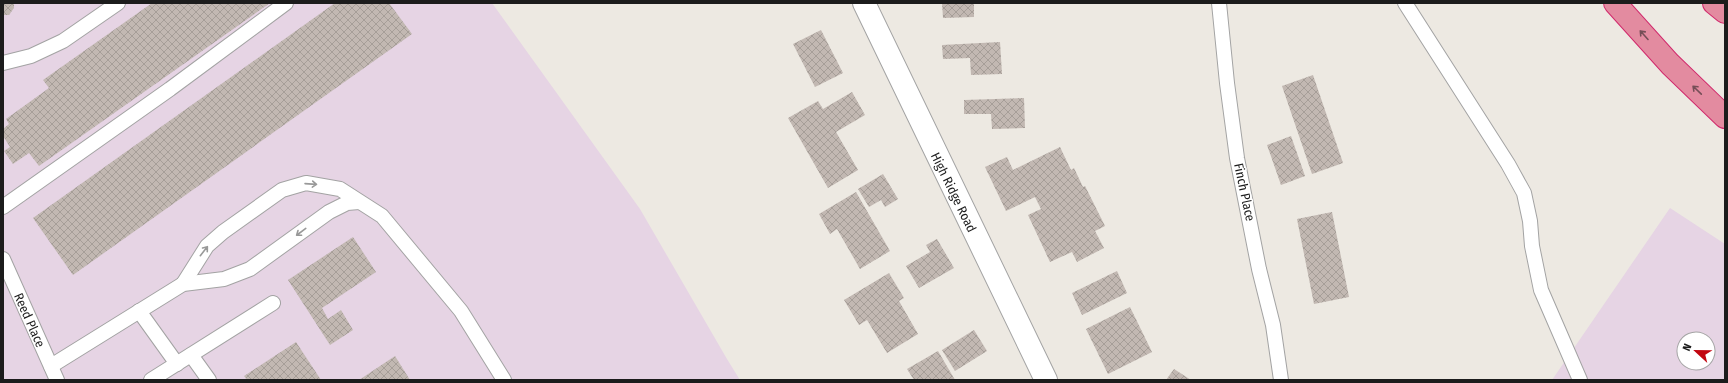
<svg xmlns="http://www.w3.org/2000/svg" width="1728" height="383" font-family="'Fira Sans Condensed',sans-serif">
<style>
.industrial{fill:#e6d4e4;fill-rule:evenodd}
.building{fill:url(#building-cross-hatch)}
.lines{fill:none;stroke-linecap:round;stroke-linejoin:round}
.lane-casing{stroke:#a3a3a3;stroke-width:16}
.street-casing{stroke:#a3a3a3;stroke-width:24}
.highway-casing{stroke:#d1296c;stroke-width:24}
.lane{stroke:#fff;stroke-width:14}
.street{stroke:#fff;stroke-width:22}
.highway{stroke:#e38ba0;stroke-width:22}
.oneway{stroke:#764e57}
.oneway2{stroke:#999}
.labels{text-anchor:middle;stroke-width:3;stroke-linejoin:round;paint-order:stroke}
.street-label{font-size:13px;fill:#1c1c1c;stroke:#fff}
</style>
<defs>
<pattern id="building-cross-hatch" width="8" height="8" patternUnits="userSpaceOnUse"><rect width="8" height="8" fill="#c2b8b2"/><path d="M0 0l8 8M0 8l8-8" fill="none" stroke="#a69e98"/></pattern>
</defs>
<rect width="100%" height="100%" fill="#ede9e2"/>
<g class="industrial">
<polygon points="3,3 492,3 640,209 727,359 740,380 3,380"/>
<path d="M1670 208 1725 244V380H1552ZM1684 339H1708V363H1684Z"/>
</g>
<g class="building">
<polygon points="3,3 14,3 14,8 9,15 3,15"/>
<polygon points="152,3 270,3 39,166 29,153 13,164 4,151 10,147 3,136 3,129 9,124 6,119 49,88 43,80"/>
<polygon points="335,3 389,3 412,34 73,275 33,218"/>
<polygon points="942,3 974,3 974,17 943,18"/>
<polygon points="821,30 843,73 815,87 793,44"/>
<polygon points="1000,42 1002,74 971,75 970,58 943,59 942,45"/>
<polygon points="1313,75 1343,163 1312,174 1282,86"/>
<polygon points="852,92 865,115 836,132 858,170 828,188 788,118 818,101 823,109"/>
<polygon points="1024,98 1025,128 992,129 991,114 964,114 964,100"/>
<polygon points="1291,136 1305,176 1281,185 1267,145"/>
<polygon points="1060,147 1071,170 1074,168 1083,187 1085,186 1105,226 1095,231 1104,248 1077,262 1072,252 1050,262 1028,215 1041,209 1035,197 1006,211 985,167 1007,157 1013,170"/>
<polygon points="883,174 898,199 885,207 881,200 869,207 858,189"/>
<polygon points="856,192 890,251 860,269 837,229 830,234 819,214"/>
<polygon points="1332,212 1349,297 1314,304 1297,219"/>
<polygon points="353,237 376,272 322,308 328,319 341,310 353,330 330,345 288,280"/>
<polygon points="937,239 954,268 919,288 906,266 930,252 926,245"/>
<polygon points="1117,271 1127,293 1082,315 1072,293"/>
<polygon points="889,273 904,298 899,301 918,334 887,353 867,320 859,325 844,300"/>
<polygon points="1130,307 1152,352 1108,374 1086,329"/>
<polygon points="974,330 987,351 955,371 942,350"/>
<polygon points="296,342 321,380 247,380 244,376"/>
<polygon points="938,351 955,380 914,380 907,369"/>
<polygon points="395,356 410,380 359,380"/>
<polygon points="1174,369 1191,380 1166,380"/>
</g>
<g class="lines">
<g class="lane-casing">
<g id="lane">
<polyline points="1219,3 1227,83 1237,158 1259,269 1273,325 1281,380"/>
<polyline points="1405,3 1508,164 1524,193 1530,221 1532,246 1541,290 1580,380"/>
<polyline points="3,63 31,56 63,41 118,3"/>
<polyline points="3,207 170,89 286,3"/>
<polyline points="3,259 57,380"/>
<polyline points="183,284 207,246 223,232 282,190 306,183 340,189 382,216 461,311 504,380"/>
<polyline points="139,311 177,364"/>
<polyline points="191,355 209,380"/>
<polyline points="51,366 183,284 224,279 250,269 329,212 347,203 359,202"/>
<polyline points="151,380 273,303"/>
</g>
</g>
<g class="street-casing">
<polyline id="street" points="864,3 1046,380"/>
</g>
<g class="highway-casing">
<g id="highway">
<polyline points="1615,3 1670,64 1725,117"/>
<polyline points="1714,3 1725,12"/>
</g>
</g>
<use href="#lane" class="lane"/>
<use href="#street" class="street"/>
<use href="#highway" class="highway"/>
</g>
<defs><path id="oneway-shaft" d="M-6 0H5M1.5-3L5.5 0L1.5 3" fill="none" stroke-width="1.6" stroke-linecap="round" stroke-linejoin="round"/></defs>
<g class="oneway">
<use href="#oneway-shaft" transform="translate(1644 35) rotate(-132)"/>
<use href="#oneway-shaft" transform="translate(1697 90) rotate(-136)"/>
</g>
<g class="oneway2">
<use href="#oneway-shaft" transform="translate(311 184) rotate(4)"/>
<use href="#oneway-shaft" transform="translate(301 232) rotate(143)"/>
<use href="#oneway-shaft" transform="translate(204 251) rotate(-52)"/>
</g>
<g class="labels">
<g class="street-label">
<text transform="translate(954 192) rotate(64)" y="5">High Ridge Road</text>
<text transform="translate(1245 192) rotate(78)" y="5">Finch Place</text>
<text transform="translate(30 320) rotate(66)" y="5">Reed Place</text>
</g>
</g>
<rect width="1728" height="383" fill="none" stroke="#1c1c1c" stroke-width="8"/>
<g transform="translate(1696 351) rotate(292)"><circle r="19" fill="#ffffff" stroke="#a4a4a4"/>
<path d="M0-3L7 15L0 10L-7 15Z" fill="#c20610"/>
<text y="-6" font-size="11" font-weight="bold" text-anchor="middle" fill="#1c1c1c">N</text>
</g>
</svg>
